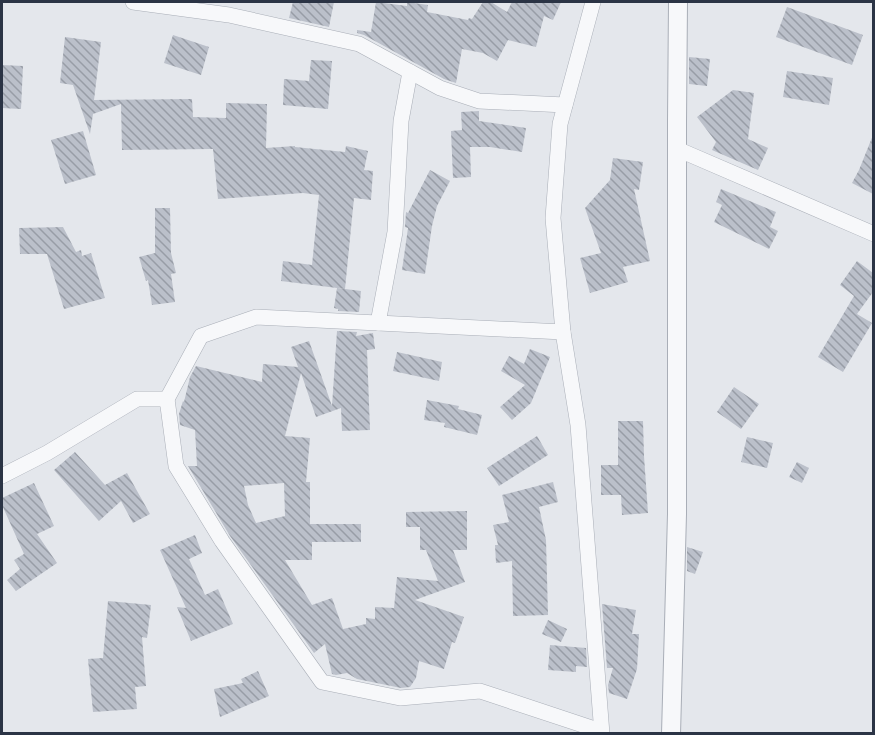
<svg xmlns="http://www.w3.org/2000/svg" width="875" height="735" font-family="'Noto Sans',sans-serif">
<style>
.building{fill:url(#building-back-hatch);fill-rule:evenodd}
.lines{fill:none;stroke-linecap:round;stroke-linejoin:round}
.minor-casing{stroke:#a9aeb7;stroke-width:16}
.tertiary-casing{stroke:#a9aeb7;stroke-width:20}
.minor{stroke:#f7f8fa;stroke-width:15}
.tertiary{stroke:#f7f8fa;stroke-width:18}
</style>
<defs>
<pattern id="building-back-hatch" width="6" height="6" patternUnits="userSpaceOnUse" patternTransform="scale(1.5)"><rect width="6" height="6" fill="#bbc0ca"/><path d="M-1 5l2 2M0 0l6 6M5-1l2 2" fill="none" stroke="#989da6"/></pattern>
</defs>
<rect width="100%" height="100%" fill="#e4e7ec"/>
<g class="building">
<polygon points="293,2 334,2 329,27 289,18"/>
<polygon points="376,2 407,6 407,2 428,5 427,12 468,20 469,18 472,19 483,2 491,2 507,12 512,2 561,2 553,20 544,16 536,47 508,40 497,61 483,53 462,49 456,83 444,79 364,35 357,33 357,30 371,32"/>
<polygon points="787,7 863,35 852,65 776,37"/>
<polygon points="173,35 209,47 201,75 164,63"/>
<polygon points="65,37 101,42 94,100 192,99 193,117 226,118 226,103 267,104 266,148 295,146 295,147 345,152 346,146 368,151 364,170 373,171 371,200 354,198 345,289 281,281 283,261 312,265 319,195 303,193 218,199 213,149 122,150 121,104 93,114 90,134 73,85 60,83"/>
<polygon points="689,57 710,59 707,86 689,84"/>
<polygon points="311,60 332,61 328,109 283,105 284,79 309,81"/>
<polygon points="2,65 23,66 21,109 2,108"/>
<polygon points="787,71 833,78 829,105 783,97"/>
<polygon points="733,90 754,93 748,139 768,148 758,170 712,150 716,142 697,117"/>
<polygon points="479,111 479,121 526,128 522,152 490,147 470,147 471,177 453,178 451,131 462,130 461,112"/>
<polygon points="83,131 96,175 65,184 51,140"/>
<polygon points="873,135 873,194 852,183 859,170"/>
<polygon points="613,158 643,162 639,190 634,189 650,261 623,267 628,282 590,293 580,258 601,253 585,208 610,180"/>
<polygon points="430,170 450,181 437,206 432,226 425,274 402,270 408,228 405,227 406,212 408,213"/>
<polygon points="721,189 776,212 770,227 778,231 769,249 714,222 722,205 716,202"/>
<polygon points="155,208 170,208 171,253 176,273 171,274 175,302 152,305 148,280 146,281 139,257 155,253"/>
<polygon points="63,227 76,252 81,250 82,256 91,253 105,298 64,309 47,254 20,254 19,228"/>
<polygon points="857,261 873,273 873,292 857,314 872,323 843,372 818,357 854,296 840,285"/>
<polygon points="337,288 361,291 359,312 338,311 338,309 334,308"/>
<path d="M337 331 357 332 356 336 373 333 375 349 367 350 370 430 342 431 341 408 316 417 301 373 285 436 310 438 306 482H310V524H361V542H312V560H285L312 605 332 598 343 629 366 624V618L375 619V607L394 608 397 577 438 581 426 550H420V527H406V512L467 511V550H453L465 582 415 600 464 617 455 643 452 642 444 669 419 661 416 678 410 687 401 688 357 679 347 673 336 675 332 674 325 644 314 653 230 536 188 466H197L195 430 180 425 179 414 183 401 184 402 190 377 196 366 262 382 263 364 298 367 291 347 309 341 332 406ZM284 483 285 516 256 523 248 505 244 486Z"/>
<polygon points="530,349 550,357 531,403 512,420 500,407 525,385 501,371 509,356 524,364"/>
<polygon points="397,352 442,362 439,381 393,371"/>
<polygon points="734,387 759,404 741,429 717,412"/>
<polygon points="427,400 459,406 458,409 482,415 477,435 444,427 445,423 424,420"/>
<polygon points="618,421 643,421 644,456 648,513 622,515 621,495 601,495 601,465 618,465"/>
<polygon points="537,436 548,455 499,486 487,468"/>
<polygon points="747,437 773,443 767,468 741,462"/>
<polygon points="75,452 105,485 127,473 150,514 133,523 121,501 99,521 54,470"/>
<polygon points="797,462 809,468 802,483 789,477"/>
<polygon points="553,482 558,502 539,507 546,540 548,615 513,616 512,561 496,563 495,545 498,545 493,525 509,522 502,495"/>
<polygon points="34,483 54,526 37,534 57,563 16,591 7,580 20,569 14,560 24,554 2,505 2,498"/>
<polygon points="195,535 202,553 189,559 205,595 218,589 233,624 191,641 177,607 186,608 160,550"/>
<polygon points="687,547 703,552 695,574 687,571"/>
<polygon points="108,601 151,605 147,638 142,637 146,686 135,687 137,709 93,712 88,659 103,658"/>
<polygon points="602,604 636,610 632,634 639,634 637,669 627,699 609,693 608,685 613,668 607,668"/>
<polygon points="548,620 567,629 561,642 542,634"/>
<polygon points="550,645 586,648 587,667 576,666 576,672 548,670"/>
<polygon points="258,671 269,696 220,717 214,689 243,683 241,679"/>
</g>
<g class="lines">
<g class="minor-casing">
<g id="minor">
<polyline points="133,2 229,15 359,44 440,88 479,101 565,105"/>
<polyline points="677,149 874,234"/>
<polyline points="378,323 395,232 401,121 410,72"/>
<polyline points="563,332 578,425 602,734"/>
<polyline points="167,399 176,466 222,541 322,682 400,698 480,691 601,731"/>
<polyline points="2,476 47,453 137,399 167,399 201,336 256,317 563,332 553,218 560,124 593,2"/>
</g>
</g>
<g class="tertiary-casing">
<polyline id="tertiary" points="671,734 677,514 677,121 678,2"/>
</g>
<use href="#minor" class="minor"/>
<use href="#tertiary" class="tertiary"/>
</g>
<rect width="875" height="735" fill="none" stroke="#2b3445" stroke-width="6"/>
</svg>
